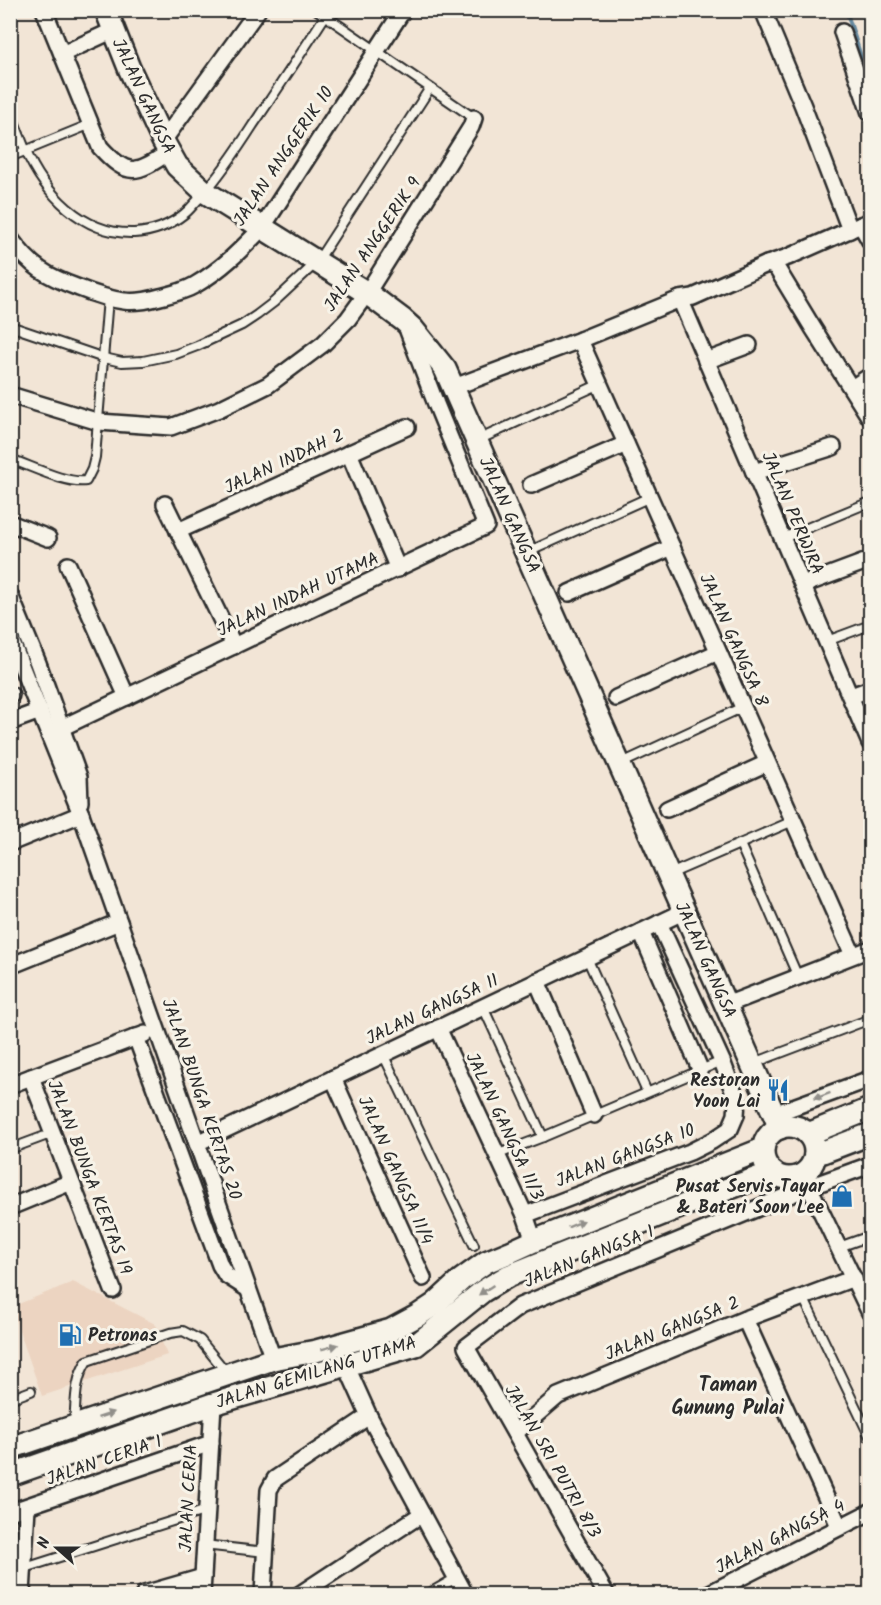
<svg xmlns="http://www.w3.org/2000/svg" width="881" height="1605" font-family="Kalam,sans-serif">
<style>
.built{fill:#ecd4c1}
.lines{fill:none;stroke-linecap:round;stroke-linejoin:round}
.stream{stroke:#66899f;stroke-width:4}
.lane-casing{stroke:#2b2b2b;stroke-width:12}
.street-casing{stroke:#2b2b2b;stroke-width:20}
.secondary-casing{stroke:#2b2b2b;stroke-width:26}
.lane{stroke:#f7f3e8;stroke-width:8}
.street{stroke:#f7f3e8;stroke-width:15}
.secondary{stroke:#f7f3e8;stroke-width:21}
.oneway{fill:#918f8a}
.labels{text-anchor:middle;stroke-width:6;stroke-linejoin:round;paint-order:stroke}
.street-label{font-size:18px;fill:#2b2b2b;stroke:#f7f3e8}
.poi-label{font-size:18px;font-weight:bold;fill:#2b2b2b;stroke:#f7f3e8;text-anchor:end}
.neighbourhood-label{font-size:20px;font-weight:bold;fill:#2b2b2b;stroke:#f7f3e8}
</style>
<rect width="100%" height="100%" fill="#f2e5d6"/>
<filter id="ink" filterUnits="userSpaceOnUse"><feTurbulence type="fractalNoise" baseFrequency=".0167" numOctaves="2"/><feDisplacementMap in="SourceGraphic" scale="12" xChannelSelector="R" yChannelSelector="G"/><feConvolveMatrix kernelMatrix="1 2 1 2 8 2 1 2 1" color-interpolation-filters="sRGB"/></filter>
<g filter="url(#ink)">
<polygon class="built" points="73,1282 155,1324 167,1355 42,1396 11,1307"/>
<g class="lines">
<polyline class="stream" points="846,10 870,84"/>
<g class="lane-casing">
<g id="lane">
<polyline points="317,10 474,118"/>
<path d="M10 111C15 124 20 137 25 149 44 193 83 235 134 233 153 232 169 226 184 214 190 210 194 203 200 198 220 175 237 150 253 125 279 87 304 49 329 10"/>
<polyline points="10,157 91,124"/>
<polyline points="10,326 104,358 122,362 143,361 176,354 197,346 242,325 257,315 274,302 317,262 430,88"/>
<polyline points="478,440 600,384"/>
<path d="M10 459C31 466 66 484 86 481L92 469 95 457 108 298"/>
<polyline points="783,538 870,502"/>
<polyline points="528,552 650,497"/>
<polyline points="827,641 870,625"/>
<polyline points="622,763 743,707"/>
<polyline points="740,844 798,977"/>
<polyline points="670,874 793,821"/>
<polyline points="587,958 647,1092"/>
<polyline points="483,1007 543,1137"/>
<polyline points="383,1054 474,1245"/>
<polyline points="754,1063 870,1019"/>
<polyline points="10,1149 53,1133"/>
<polyline points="496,1155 543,1137 722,1061"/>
<polyline points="839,1247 870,1236"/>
<polyline points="803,1297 870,1437"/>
<polyline points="10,1399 31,1391"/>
<path d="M74 1425C76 1403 74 1380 87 1361L170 1333 183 1331 200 1340 226 1372"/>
<polyline points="204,1545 266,1552"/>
<polyline points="25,1568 207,1510"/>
<polyline points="428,1594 456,1578"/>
</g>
</g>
<g class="street-casing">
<g id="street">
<path d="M44 10 100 147C129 179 137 173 169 152"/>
<polyline points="763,10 803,106 850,230"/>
<polyline points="842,32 870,113"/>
<polyline points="62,54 114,30"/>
<polyline points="163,141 258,10"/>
<polyline points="861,225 870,241"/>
<path d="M10 238C31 267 46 276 79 288 94 294 108 299 124 301 136 303 149 300 160 297 172 294 185 291 195 285 221 270 242 249 262 228L403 10"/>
<polyline points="767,264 776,267 813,328 870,418"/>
<polyline points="680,299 870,743"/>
<polyline points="580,340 853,955"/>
<polyline points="706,361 749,345"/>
<polyline points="454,387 580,340 680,299 693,297 767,264 788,257 870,221"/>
<polyline points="852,388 870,376"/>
<polyline points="10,395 99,422 171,427 219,409 268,385 323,344 348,319 367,293 471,127 474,118"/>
<polyline points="349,453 398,569"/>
<polyline points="754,472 833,447"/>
<polyline points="531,485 626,444"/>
<polyline points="165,504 234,646"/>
<polyline points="10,523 48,538"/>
<polyline points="178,531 407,427"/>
<polyline points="68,565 127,697"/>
<polyline points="803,585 870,560"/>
<polyline points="569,593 672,547"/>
<polyline points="10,595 38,663 79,777 80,802"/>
<polyline points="10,638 81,814 273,1359"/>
<polyline points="10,696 11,695"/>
<polyline points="851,696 870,689"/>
<polyline points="616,698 718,652"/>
<polyline points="10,722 40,711"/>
<polyline points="61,728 486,526 436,404 408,331"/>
<polyline points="667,809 767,763"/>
<polyline points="10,843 81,814"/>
<polyline points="641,932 700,1069"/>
<polyline points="10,966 119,922"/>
<polyline points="537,981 594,1115"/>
<polyline points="726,1005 870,949"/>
<polyline points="438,1028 525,1215 534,1241"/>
<polyline points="136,1037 220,1265 226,1275 248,1289"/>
<polyline points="31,1077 113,1290"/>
<polyline points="333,1078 423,1278"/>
<polyline points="10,1085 145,1034"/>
<polyline points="774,1114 870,1079"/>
<polyline points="197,1143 685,911"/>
<polyline points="803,1174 870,1313"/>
<polyline points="10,1207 71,1182"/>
<polyline points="525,1215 690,1152 712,1141 730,1129 736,1115 737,1101 722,1061 659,923"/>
<polyline points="745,1319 839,1526"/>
<polyline points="346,1365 369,1416 465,1594"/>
<polyline points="515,1433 558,1396 745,1319 854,1278"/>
<polyline points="10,1512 211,1443"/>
<polyline points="22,1594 27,1507"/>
<polyline points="144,1594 203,1577"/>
<polyline points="202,1594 213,1404"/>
<polyline points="263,1594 269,1490 275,1479 369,1416"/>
<polyline points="300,1594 422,1514"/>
<polyline points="606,1594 466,1347 520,1306 809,1187 870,1165"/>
<polyline points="708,1594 870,1512"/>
</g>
</g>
<g class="secondary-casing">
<g id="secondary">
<polyline points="106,10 129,68 163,141 177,166 205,192 367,293 403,320 413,329 445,369 780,1128"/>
<circle cx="789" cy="1152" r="26"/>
<polyline points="808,1134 870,1109"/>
<polyline points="815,1155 870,1134"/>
<polyline points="10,1448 273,1359 316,1351 391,1330 417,1316 435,1304 461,1280 486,1262 510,1252 534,1241 763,1149"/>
<polyline points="10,1475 213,1404 416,1345 483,1291 508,1276 690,1203 773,1172"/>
</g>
</g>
<use href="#lane" class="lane"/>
<use href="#street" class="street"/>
<use href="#secondary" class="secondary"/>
</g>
<defs><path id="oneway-solid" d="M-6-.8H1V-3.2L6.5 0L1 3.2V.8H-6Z" transform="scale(1.5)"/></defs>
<g class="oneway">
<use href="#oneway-solid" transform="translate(822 1096) rotate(160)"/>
<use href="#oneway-solid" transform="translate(576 1224) rotate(-22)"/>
<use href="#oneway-solid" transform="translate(486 1290) rotate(146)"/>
<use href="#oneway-solid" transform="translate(330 1347) rotate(-15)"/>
<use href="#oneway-solid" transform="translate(106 1415) rotate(-19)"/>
</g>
</g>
<defs>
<g id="restaurant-bare" transform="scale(1.8)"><path d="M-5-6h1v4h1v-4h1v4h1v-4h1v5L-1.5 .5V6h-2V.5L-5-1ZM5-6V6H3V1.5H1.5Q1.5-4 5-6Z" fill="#1f6fb2" stroke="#f7f3e8" stroke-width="2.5" paint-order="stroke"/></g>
<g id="shop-bare" transform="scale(1.8)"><path d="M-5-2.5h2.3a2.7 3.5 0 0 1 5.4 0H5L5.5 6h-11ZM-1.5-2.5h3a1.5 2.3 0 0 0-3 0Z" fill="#1f6fb2" stroke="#f7f3e8" stroke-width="2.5" paint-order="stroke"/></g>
<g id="fuel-bare" transform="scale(1.8)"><path d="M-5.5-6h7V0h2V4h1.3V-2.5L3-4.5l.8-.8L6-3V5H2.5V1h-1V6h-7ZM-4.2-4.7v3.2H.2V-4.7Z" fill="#1f6fb2" stroke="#f7f3e8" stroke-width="2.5" paint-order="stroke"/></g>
</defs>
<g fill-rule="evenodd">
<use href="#restaurant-bare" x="778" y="1090"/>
<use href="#shop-bare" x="842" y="1196"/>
<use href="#fuel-bare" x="70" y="1335"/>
</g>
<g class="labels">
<g class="street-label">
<text transform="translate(144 96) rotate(65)" y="6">JALAN GANGSA</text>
<text transform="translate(283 156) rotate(-56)" y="6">JALAN ANGGERIK 10</text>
<text transform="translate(372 244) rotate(-56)" y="6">JALAN ANGGERIK 9</text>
<text transform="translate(284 461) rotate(-25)" y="6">JALAN INDAH 2</text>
<text transform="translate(793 513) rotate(67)" y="6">JALAN PERWIRA</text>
<text transform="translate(510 515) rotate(66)" y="6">JALAN GANGSA</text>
<text transform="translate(298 594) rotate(-25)" y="6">JALAN INDAH UTAMA</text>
<text transform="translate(734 640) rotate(66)" y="6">JALAN GANGSA 8</text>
<text transform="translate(706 960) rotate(66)" y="6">JALAN GANGSA</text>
<text transform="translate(432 1009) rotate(-25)" y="6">JALAN GANGSA 11</text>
<text transform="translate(202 1099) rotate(71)" y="6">JALAN BUNGA KERTAS 20</text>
<text transform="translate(505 1126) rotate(65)" y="6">JALAN GANGSA 11/3</text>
<text transform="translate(625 1155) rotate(-21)" y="6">JALAN GANGSA 10</text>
<text transform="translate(396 1170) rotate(66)" y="6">JALAN GANGSA 11/4</text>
<text transform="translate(90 1177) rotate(69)" y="6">JALAN BUNGA KERTAS 19</text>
<text transform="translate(589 1256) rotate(-22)" y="6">JALAN GANGSA 1</text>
<text transform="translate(672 1328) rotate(-22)" y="6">JALAN GANGSA 2</text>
<text transform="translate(316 1372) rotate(-17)" y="6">JALAN GEMILANG UTAMA</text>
<text transform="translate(104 1460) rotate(-19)" y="6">JALAN CERIA 1</text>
<text transform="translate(553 1461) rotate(60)" y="6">JALAN SRI PUTRI 8/3</text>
<text transform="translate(188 1498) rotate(-87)" y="6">JALAN CERIA</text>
<text transform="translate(780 1536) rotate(-27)" y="6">JALAN GANGSA 4</text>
</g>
<g class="poi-label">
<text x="760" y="1086">Restoran<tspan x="760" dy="21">Yoon Lai</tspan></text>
<text x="824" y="1192">Pusat Servis Tayar<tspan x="824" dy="21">&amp; Bateri Soon Lee</tspan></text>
<text x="88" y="1341" text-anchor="start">Petronas</text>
</g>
<g class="neighbourhood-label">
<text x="728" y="1391">Taman<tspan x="728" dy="23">Gunung Pulai</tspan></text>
</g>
</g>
<rect width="881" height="1605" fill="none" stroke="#f7f3e8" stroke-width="36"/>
<rect x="18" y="18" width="845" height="1569" fill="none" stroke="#2b2b2b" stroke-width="2" filter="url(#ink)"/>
<g transform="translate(57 1548) rotate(291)" stroke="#f7f3e8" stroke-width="4.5" paint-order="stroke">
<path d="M0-4.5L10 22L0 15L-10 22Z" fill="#2b2b2b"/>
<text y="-9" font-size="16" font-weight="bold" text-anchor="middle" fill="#2b2b2b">N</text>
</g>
</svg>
